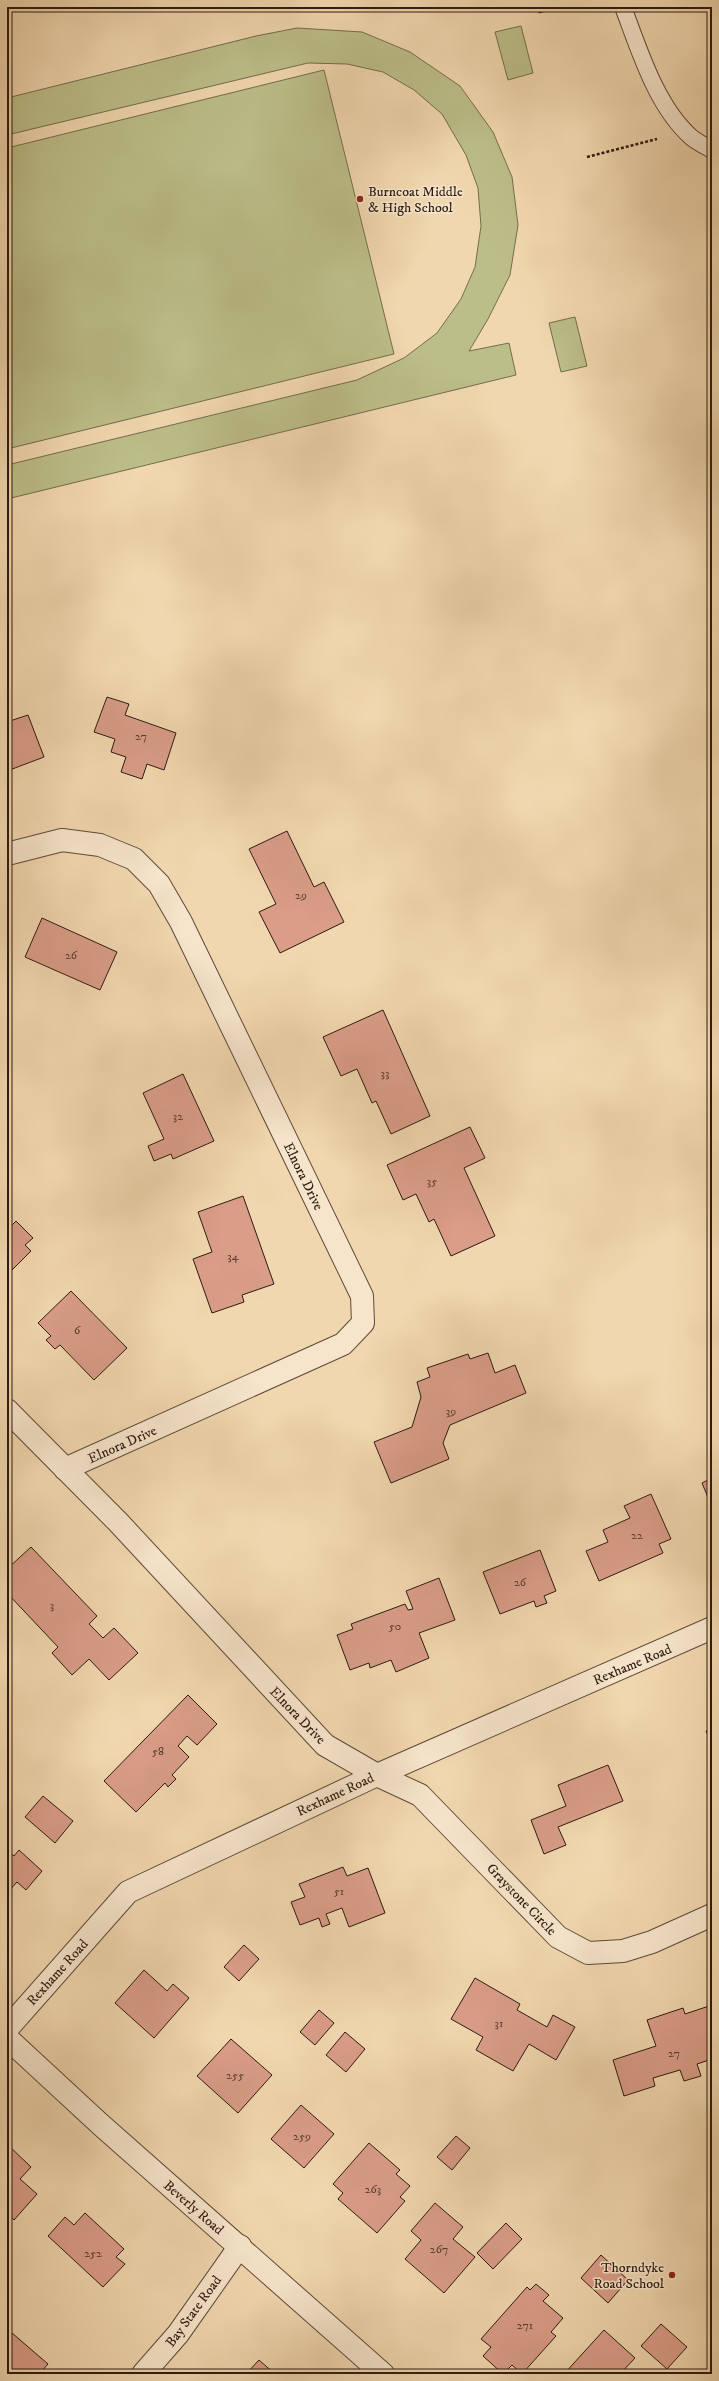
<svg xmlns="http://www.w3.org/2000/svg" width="719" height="2381" font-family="'IM FELL DW Pica',serif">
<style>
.green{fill:#bcbe89;stroke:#756c4e}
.building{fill:#da9d88;stroke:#2e1a12}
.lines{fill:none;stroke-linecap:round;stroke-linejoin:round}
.service-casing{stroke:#5f4939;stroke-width:18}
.minor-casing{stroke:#5f4939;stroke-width:24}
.path{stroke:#2e1a12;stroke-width:2.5;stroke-dasharray:3 2;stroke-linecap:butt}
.service{stroke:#f6e5cb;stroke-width:16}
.minor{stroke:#f6e5cb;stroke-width:22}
.poi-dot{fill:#8f2418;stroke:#f6e5cb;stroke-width:1.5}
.labels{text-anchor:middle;stroke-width:3;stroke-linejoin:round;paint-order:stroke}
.number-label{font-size:12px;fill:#593b30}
.poi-label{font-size:14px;fill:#2e1a12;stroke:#f6e5cb;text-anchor:start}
.street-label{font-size:14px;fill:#2e1a12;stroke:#f6e5cb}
</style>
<rect width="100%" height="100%" fill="#f1d7af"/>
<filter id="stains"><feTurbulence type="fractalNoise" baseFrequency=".005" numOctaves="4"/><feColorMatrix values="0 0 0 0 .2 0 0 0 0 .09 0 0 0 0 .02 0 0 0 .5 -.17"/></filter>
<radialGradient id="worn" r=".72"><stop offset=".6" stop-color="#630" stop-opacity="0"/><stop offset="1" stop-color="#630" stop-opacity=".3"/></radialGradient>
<g class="green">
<polygon points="521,26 533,73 508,80 495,32"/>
<polygon points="297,28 362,32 410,52 460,86 493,132 512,177 518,225 510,275 488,319 469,351 509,343 516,375 7,499 7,465 357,380 404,358 437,333 461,299 475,267 481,226 478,188 466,155 442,114 414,90 383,72 347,64 308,63 7,135 7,98 256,36"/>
<polygon points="324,70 394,354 7,449 7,148"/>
<polygon points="575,317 587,366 561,372 549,323"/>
</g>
<g class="building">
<polygon points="537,7 560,7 539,13"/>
<polygon points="107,697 129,704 125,715 176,733 164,770 147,764 142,779 121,772 126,757 111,752 115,739 94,732"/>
<polygon points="28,715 44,757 7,771 7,722"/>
<polygon points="287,831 314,887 324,882 344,922 280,953 259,912 276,904 249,849"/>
<polygon points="42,918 117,952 100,990 25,957"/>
<polygon points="383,1010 430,1116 391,1134 376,1101 372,1103 357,1069 341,1076 323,1037"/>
<polygon points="183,1074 214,1141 173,1159 171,1154 154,1161 148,1146 164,1139 143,1093"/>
<polygon points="470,1127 485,1158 464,1168 495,1236 451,1256 434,1219 429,1222 416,1194 403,1200 387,1165"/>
<polygon points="243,1196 274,1284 242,1295 244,1302 212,1313 193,1259 212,1252 198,1212"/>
<polygon points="16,1221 33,1238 25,1245 31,1251 7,1275 7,1227 9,1228"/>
<polygon points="71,1291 127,1348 94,1380 60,1345 55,1349 46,1340 51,1336 38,1323"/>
<polygon points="488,1353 495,1373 515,1365 526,1393 450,1425 443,1443 449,1459 391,1483 374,1442 412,1427 421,1397 417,1382 430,1377 427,1368 468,1354 470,1359"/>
<polygon points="712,1478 712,1507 702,1483"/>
<polygon points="651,1494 671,1539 659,1544 663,1553 599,1581 586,1551 608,1542 603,1530 630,1518 624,1506"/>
<polygon points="31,1547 97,1616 89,1624 103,1638 114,1628 138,1653 109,1680 89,1659 72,1675 52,1653 58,1647 7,1593 7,1569"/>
<polygon points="540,1550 556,1591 544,1596 547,1603 536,1607 534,1601 500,1614 483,1572"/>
<polygon points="439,1578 455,1620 419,1633 429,1658 396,1672 391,1660 370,1668 369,1663 350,1670 337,1635 353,1629 351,1624 405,1604 408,1610 413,1609 406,1591"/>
<polygon points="188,1695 217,1724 197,1745 187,1736 178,1746 189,1757 172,1775 176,1779 168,1787 165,1783 136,1812 104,1781"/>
<polygon points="712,1729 712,1744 706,1731"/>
<polygon points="608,1765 623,1801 558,1827 566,1845 544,1854 531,1820 566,1806 558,1785"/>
<polygon points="43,1796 73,1821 55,1843 25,1817"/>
<polygon points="7,1850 14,1856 19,1850 42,1871 26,1890 17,1882 7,1893"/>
<polygon points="343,1867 347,1876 368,1868 385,1913 349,1927 342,1908 326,1914 330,1924 322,1927 319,1918 300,1925 291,1902 305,1897 299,1884"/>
<polygon points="244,1945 259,1959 239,1981 224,1967"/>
<polygon points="144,1970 167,1991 173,1984 189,1998 154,2038 115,2003"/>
<polygon points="475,1978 520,2004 517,2010 547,2027 553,2015 575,2027 556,2060 529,2044 513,2071 476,2050 483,2037 451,2019"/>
<polygon points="712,2005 712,2059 697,2064 701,2076 684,2081 680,2070 653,2078 655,2086 624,2096 613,2060 656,2046 647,2020 683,2008 685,2014"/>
<polygon points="319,2010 334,2023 315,2045 300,2032"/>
<polygon points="345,2032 365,2049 346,2072 326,2055"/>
<polygon points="231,2039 272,2075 238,2113 197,2076"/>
<polygon points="301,2105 334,2134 304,2168 271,2139"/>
<polygon points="456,2136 470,2148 452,2170 437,2157"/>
<polygon points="369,2143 400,2170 396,2174 410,2186 400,2197 405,2201 377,2233 338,2199 343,2193 333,2184"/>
<polygon points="7,2144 31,2167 20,2179 37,2194 14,2220 7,2213"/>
<polygon points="435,2203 463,2227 453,2239 475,2257 444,2293 405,2259 421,2240 411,2231"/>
<polygon points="85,2213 124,2249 116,2257 125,2264 103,2287 48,2236 65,2217 74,2225"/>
<polygon points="506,2223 522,2239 493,2269 477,2253"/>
<polygon points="601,2255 628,2280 608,2303 581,2278"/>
<polygon points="536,2284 549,2295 543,2301 563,2318 551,2332 556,2336 522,2374 512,2365 503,2374 483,2356 491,2347 481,2339 527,2287 530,2290"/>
<polygon points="661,2324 687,2347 667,2369 641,2346"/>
<polygon points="604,2330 635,2358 620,2374 564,2374"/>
<polygon points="12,2333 48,2364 39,2374 7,2374 7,2339"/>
<polygon points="259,2360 275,2374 246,2374"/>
</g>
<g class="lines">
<g class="service-casing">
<path id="service" d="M623 7C639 49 656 106 691 137 697 142 705 146 712 150"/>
</g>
<g class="minor-casing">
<g id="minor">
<polyline points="7,854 62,840 100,845 134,859 159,884 181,922 362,1296 363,1323 343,1344 65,1469"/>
<polyline points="7,1410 119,1523 325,1745 377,1775 420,1795 558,1937 588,1953 623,1951 652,1942 712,1915"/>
<polyline points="7,2029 128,1892 377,1775 712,1628"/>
<polyline points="7,2038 100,2124 383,2374"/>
<polyline points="143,2374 178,2334 240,2246"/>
</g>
</g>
<polyline class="path" points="587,157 657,139"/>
<use href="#service" class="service"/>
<use href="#minor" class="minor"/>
</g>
<g class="poi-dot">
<circle cx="360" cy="199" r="4"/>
<circle cx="672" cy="2275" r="4"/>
</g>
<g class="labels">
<g class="number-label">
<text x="141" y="740">27</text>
<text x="301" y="899">29</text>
<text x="71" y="959">26</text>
<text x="385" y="1077">33</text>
<text x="178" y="1120">32</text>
<text x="432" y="1185">35</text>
<text x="233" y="1260">34</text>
<text x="77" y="1334">6</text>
<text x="451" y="1415">39</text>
<text x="637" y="1539">22</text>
<text x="520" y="1586">26</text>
<text x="52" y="1609">3</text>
<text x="395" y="1630">50</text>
<text x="158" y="1755">58</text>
<text x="339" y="1895">51</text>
<text x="499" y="2027">31</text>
<text x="674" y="2057">27</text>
<text x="235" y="2079">255</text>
<text x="302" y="2140">259</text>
<text x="373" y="2193">263</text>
<text x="439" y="2253">267</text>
<text x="93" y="2257">252</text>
<text x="525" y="2329">271</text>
</g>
<g class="poi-label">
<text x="368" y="196">Burncoat Middle<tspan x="368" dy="16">&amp; High School</tspan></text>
<text x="664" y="2272" text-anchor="end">Thorndyke<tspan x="664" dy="16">Road School</tspan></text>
</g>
<g class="street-label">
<text transform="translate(304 1176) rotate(64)" y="5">Elnora Drive</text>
<text transform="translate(122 1444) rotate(-24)" y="5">Elnora Drive</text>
<text transform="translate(632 1664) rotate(-23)" y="5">Rexhame Road</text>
<text transform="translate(298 1715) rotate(46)" y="5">Elnora Drive</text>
<text transform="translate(335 1794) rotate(-25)" y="5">Rexhame Road</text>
<text transform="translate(522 1899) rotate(46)" y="5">Graystone Circle</text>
<text transform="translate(57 1972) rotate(-48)" y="5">Rexhame Road</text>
<text transform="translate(194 2207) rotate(41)" y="5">Beverly Road</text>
<text transform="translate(193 2311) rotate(-54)" y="5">Bay State Road</text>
</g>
</g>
<rect width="719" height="2381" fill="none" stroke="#f1d7af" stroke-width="24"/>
<rect x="8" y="8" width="703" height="2365" fill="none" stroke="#2e1a12" stroke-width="2"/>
<rect x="12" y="12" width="695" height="2357" fill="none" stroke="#2e1a12"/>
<rect width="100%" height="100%" filter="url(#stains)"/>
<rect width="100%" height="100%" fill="url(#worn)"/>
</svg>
